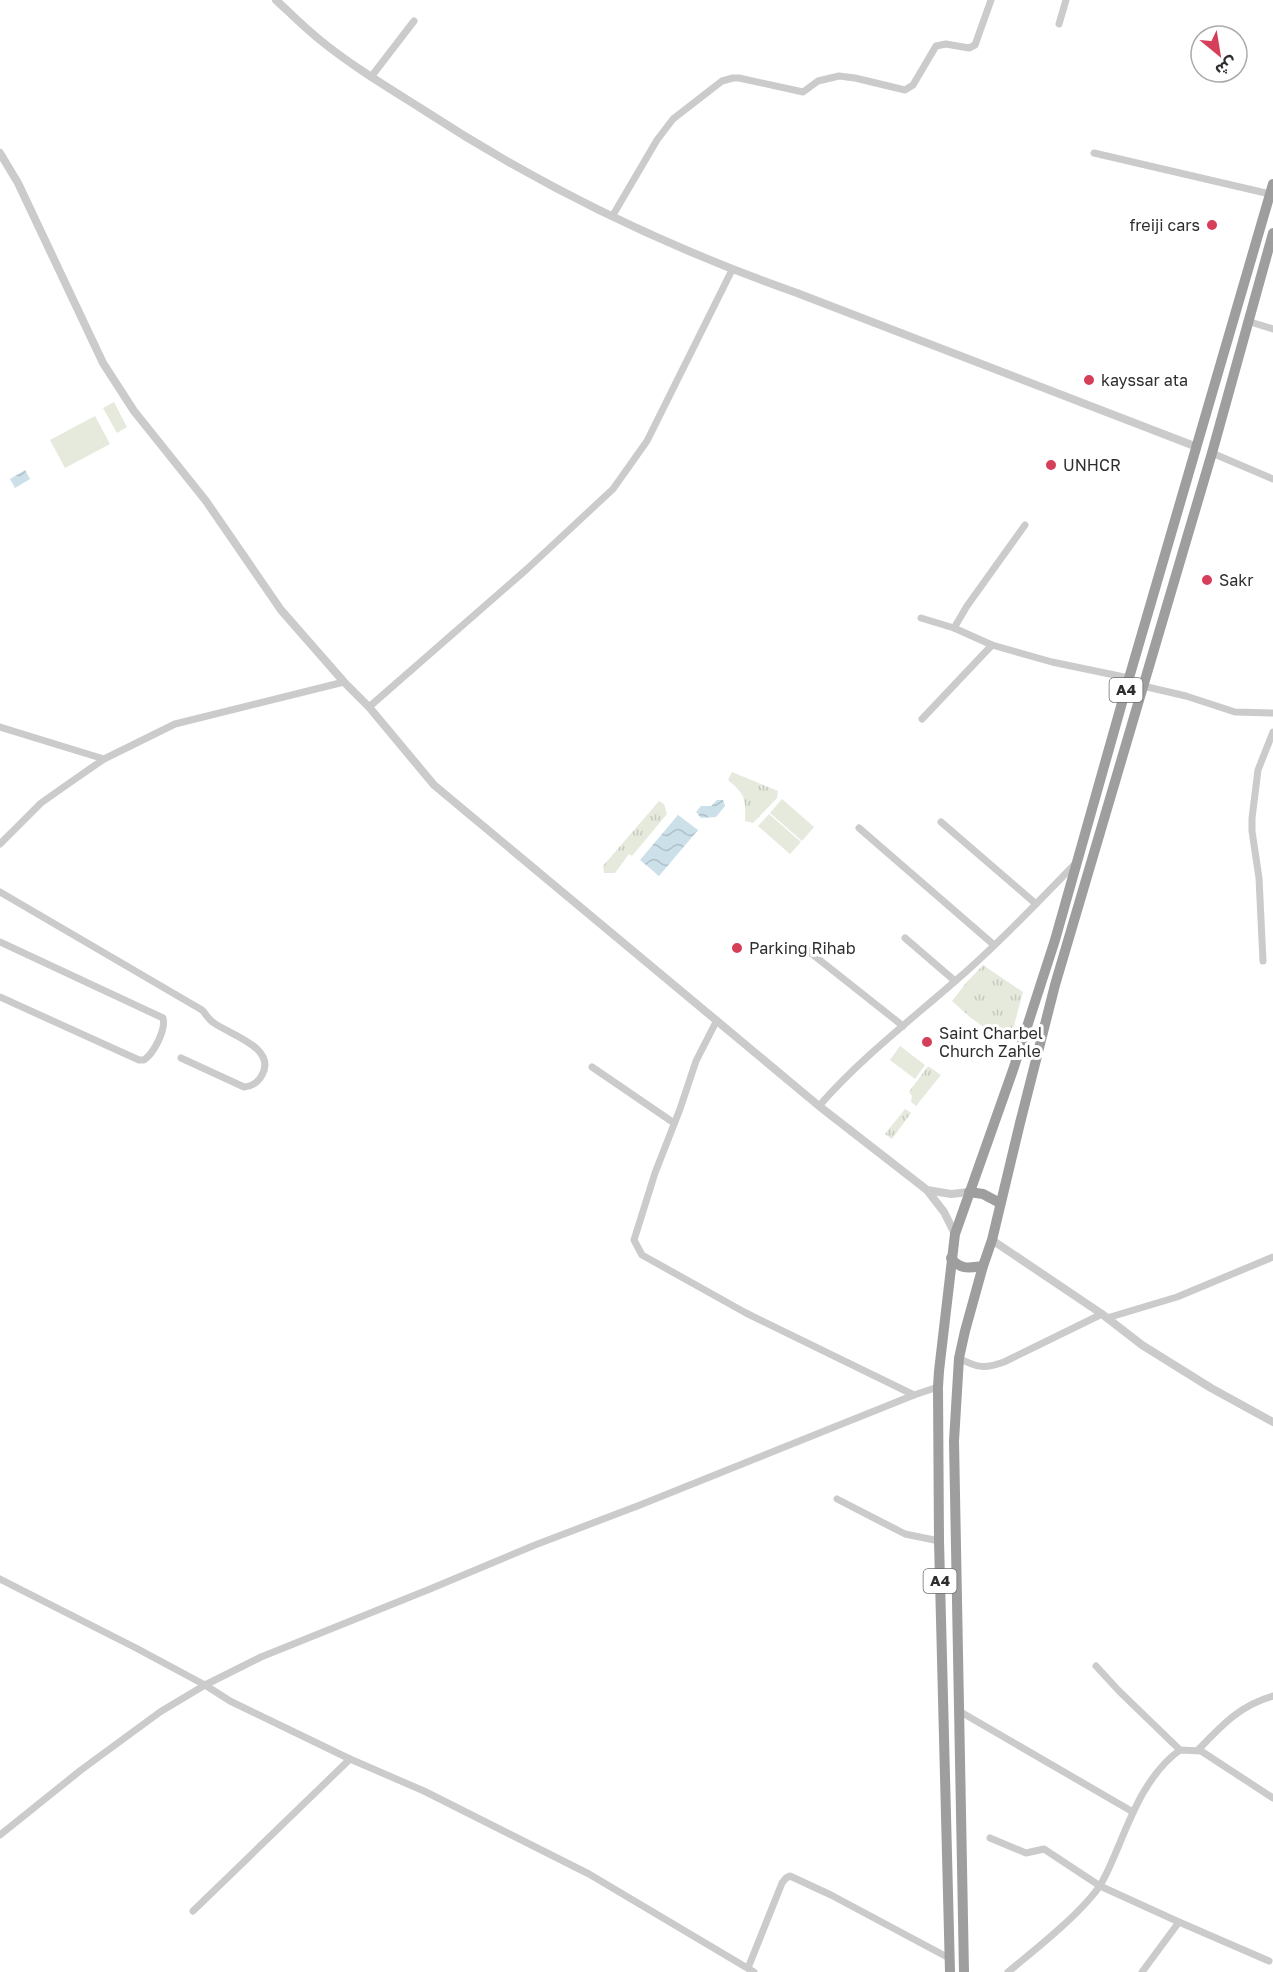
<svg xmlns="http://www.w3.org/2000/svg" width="1273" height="1972" font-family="'Golos Text','Noto Sans Arabic',sans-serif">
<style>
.grass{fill:url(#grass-tufts)}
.pitch{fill:#e5eadd}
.water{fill:url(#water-waves)}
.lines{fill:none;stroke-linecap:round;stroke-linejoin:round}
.minor{stroke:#cbcbcb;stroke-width:7}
.tertiary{stroke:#cbcbcb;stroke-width:8}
.trunk{stroke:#9e9e9e;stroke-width:10}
.poi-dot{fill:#d63f5a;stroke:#fff;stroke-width:2}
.labels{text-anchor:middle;stroke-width:6;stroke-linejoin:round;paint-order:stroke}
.shield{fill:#fff;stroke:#6d6d6d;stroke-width:1.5}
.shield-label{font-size:15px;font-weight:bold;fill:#2e2e2e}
.poi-label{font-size:16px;fill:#2e2e2e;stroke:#fff;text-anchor:start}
</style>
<defs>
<pattern id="grass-tufts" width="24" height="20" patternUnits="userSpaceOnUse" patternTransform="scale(1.5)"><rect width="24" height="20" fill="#e5eadd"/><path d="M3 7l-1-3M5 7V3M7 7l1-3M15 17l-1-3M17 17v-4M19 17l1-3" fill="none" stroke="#c5c9be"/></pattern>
<pattern id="water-waves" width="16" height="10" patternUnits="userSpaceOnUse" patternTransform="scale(1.5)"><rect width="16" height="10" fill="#cbe0e9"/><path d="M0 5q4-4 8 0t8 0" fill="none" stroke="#afc0c8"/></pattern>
</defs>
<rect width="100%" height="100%" fill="#fff"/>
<g class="grass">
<path d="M732 772 778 791 777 798 753 823 745 821C746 799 745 794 728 780Z"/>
<polygon points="659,801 664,804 667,814 632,856 629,854 615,873 604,873 603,866"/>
<polygon points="983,965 1023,992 1012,1033 988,1030 971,1018 952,1001 966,983"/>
<polygon points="928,1066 941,1075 916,1106 911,1102 912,1096 909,1092"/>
<polygon points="905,1109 911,1113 892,1139 885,1134"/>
</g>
<g class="pitch">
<polygon points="114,402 127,427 117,433 103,408"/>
<polygon points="95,416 110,444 65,468 50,440"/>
<polygon points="782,799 814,827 802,841 770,813"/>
<polygon points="769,814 801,842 790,854 758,826"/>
<polygon points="900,1046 925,1065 915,1079 890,1060"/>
</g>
<g class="water">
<polygon points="25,470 30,479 15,488 10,479"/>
<polygon points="717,800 723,800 725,806 716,817 701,818 696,812 701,806 711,806"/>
<polygon points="678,815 698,830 659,876 640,860"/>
</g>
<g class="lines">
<g class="minor">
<polyline points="1059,24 1066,0"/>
<polyline points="371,77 414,21"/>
<polyline points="1094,153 1270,194"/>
<polyline points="613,215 657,140 673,119 722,81 733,78 739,78 803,92 818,81 839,76 855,78 905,90 913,85 936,46 946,44 969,48 975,45 991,0"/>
<polyline points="1247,321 1273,329"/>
<polyline points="1212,453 1273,479"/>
<polyline points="921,618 954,628 992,645 1052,662 1129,678"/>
<polyline points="954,628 967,606 1025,525"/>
<polyline points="1143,686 1186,696 1235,712 1273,713"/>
<polyline points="369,707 527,569 613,489 647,441 732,270"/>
<polyline points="922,719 992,645"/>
<polyline points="0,727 104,759"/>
<polyline points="941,822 1036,904"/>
<polyline points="859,828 994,945"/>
<polyline points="0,844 41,803 68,784 104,759 175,724 344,682"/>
<path d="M0 892 202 1010C206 1014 209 1020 214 1023 231 1035 277 1048 262 1075 258 1083 252 1086 244 1087L181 1058"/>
<polyline points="905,938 955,981"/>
<path d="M0 942 163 1018C166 1030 154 1053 144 1060H139L0 997"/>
<polyline points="807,950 903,1026"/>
<polyline points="1263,961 1259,878 1252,831 1252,818 1258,770 1273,732"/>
<polyline points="717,1020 696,1061 680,1109 655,1173 634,1240 642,1255 746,1313 914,1395"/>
<polyline points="592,1067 674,1123"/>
<path d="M819 1106C859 1060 907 1023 953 983 996 946 1035 905 1074 865"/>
<polyline points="1107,1318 1177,1297 1273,1257"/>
<path d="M959 1358C977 1368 985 1369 1004 1362L1102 1314"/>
<polyline points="837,1499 905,1534 939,1541"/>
<polyline points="0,1579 136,1648 205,1685 230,1701 350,1759 424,1791 589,1874 754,1972"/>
<polyline points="1096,1666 1119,1691 1180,1750"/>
<polyline points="959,1711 1133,1812"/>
<path d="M1198 1750C1221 1726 1240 1705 1273 1696"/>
<polyline points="0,1835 81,1770 160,1712 205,1685 261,1657 430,1589 535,1545 640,1505 914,1395 938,1387"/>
<polyline points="990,1838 1026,1853 1044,1849 1100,1886 1179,1922 1269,1961"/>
<polyline points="193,1911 350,1759"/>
<polyline points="748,1968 782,1883 786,1878 790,1876 831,1895 949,1958"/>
<path d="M1008 1972C1035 1950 1079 1915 1099 1887 1107 1875 1113 1859 1119 1845 1133 1811 1149 1772 1180 1750L1201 1751 1273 1798"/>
<polyline points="1142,1972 1179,1922"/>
</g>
<g class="tertiary">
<path d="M276 0C290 13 305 28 320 40 352 66 387 87 422 109 538 185 666 247 797 293L1197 447"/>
<polyline points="0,153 18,183 103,363 134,411 206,501 281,610 344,682 369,707 434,785 819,1106 927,1190 944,1212 955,1234"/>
<polyline points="927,1190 951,1194 969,1192"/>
<polyline points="992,1240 1102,1314 1142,1345 1211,1388 1273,1422"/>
</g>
<g class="trunk">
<polyline points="969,1192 983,1194 1000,1203"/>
<path d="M951 1258C960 1270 969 1268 983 1266"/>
<polyline points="950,1972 939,1541 938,1387 939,1371 955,1234 1013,1070 1055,940 1129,678 1273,184"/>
<polyline points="964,1972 954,1441 959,1358 965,1331 983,1266 992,1240 1020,1123 1055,985 1212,453 1273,233"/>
</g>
</g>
<g class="poi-dot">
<circle cx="1212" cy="225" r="6"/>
<circle cx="1089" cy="380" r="6"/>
<circle cx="1051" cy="465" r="6"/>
<circle cx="1207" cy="580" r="6"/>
<circle cx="737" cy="948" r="6"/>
<circle cx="927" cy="1042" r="6"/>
</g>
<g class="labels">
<g class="shield">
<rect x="1109.5" y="678" width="33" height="24" rx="4.5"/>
<rect x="923.5" y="1569" width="33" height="24" rx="4.5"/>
</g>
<g class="shield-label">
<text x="1126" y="695">A4</text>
<text x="940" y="1586">A4</text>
</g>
<g class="poi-label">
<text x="1200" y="231" text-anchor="end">freiji cars</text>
<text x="1101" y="386">kayssar ata</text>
<text x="1063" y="471">UNHCR</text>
<text x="1219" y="586">Sakr</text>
<text x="749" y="954">Parking Rihab</text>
<text x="939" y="1039">Saint Charbel<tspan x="939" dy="18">Church Zahle</tspan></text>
</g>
</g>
<g transform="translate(1219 54) rotate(150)"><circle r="28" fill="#ffffff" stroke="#ababab" stroke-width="1.5"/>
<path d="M0-4.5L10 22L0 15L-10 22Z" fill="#d63f5a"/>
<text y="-9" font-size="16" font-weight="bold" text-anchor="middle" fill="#2e2e2e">ش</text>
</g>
</svg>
